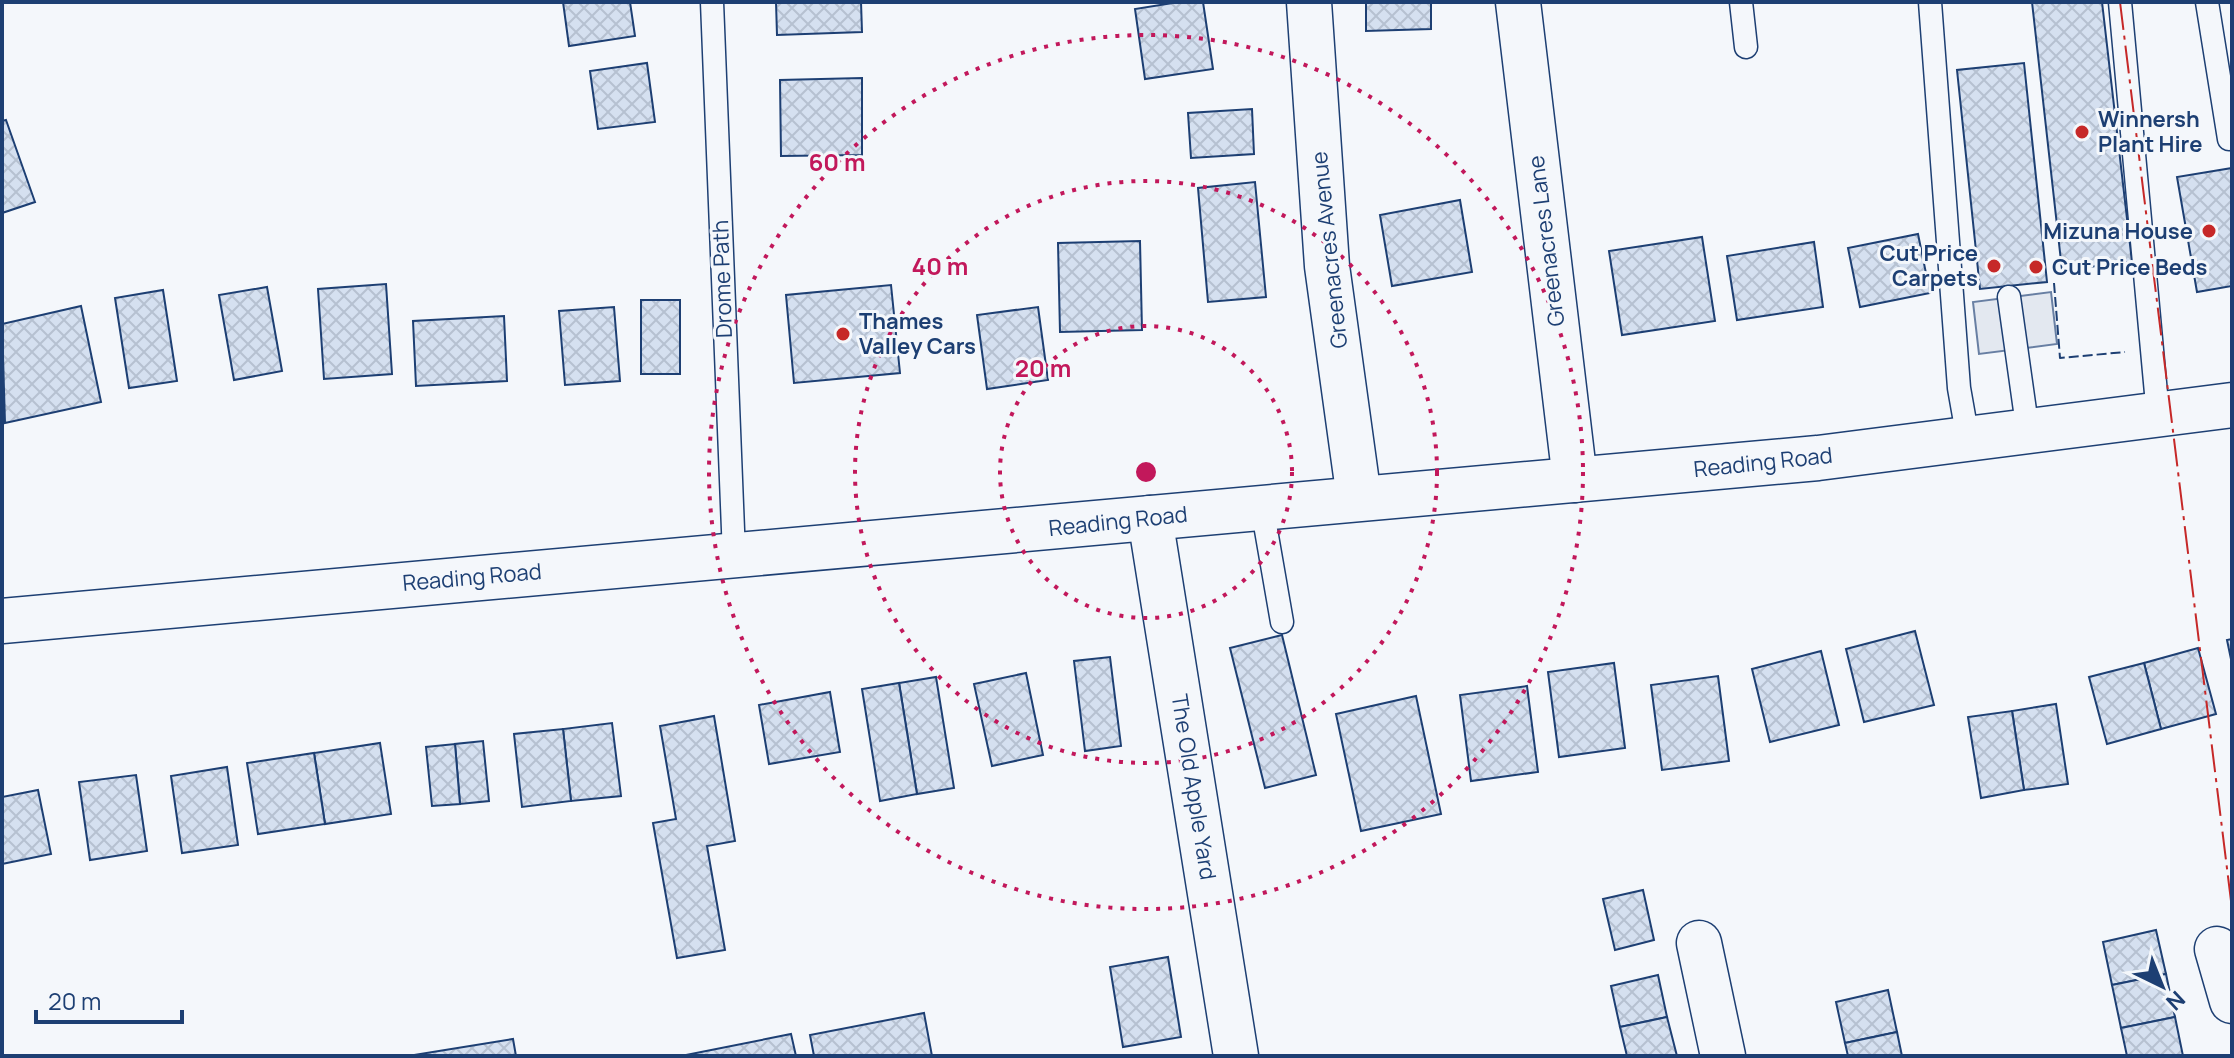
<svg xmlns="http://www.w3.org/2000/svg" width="2234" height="1058" font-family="Manrope,sans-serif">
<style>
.parking{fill:#e3e8f0;stroke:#687fa3;stroke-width:2}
.building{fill:url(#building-cross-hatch);stroke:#1d3f73;stroke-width:2}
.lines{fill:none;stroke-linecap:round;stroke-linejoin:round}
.lane-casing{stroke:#1d3f73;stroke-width:25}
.street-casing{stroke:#1d3f73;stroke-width:47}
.primary-casing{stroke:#1d3f73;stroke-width:47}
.lane{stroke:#f4f7fb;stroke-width:22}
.street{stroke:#f4f7fb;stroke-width:44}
.primary{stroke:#f4f7fb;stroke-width:44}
.fence{stroke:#1d3f73;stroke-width:2;stroke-dasharray:10 4;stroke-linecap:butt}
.power{stroke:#c62828;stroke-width:2;stroke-dasharray:28 6 4 6;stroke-linecap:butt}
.ring{fill:none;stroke:#c2185b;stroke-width:4;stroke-dasharray:4 8}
.poi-dot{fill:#c62828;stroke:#f4f7fb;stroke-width:3}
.labels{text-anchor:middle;stroke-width:6;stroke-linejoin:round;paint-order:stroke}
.poi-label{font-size:22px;font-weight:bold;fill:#1d3f73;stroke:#f4f7fb;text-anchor:start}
.street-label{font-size:22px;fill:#1d3f73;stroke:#f4f7fb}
.centre{fill:#c2185b;stroke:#f4f7fb;stroke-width:4}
.ring-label{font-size:24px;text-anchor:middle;font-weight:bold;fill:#c2185b;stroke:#f4f7fb;stroke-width:6;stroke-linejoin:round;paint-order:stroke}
</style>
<defs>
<pattern id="building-cross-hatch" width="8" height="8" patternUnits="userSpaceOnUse" patternTransform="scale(2)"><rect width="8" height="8" fill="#d5e0f0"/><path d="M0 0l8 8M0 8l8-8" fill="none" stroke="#b6c1d1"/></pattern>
</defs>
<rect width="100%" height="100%" fill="#f4f7fb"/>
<polygon class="parking" points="2051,292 2057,344 1979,354 1973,302"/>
<g class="building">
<polygon points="563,2 630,2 635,36 569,46"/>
<polygon points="776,2 861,2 862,32 777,35"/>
<polygon points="1179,2 1203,2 1213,69 1145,79 1135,9"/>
<polygon points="1366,2 1431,2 1431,29 1366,31"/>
<polygon points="2032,2 2102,2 2132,262 2062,270"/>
<polygon points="647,63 655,122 598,129 590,71"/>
<polygon points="2024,63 2047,282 1980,289 1957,70"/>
<polygon points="862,78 862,155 781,156 780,80"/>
<polygon points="1252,109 1254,154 1191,158 1188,113"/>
<polygon points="6,120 35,202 2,213 2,121"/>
<polygon points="2232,168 2232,286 2197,292 2177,177"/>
<polygon points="1255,182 1266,297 1208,302 1198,188"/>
<polygon points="1460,200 1472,272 1392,286 1380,215"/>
<polygon points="1918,234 1930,293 1860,307 1848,248"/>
<polygon points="1702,237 1715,321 1622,335 1609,251"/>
<polygon points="1140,241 1142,330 1060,332 1058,243"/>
<polygon points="1814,242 1823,307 1737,320 1727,256"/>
<polygon points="386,284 392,374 324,379 318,289"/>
<polygon points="891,285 900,373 794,383 786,295"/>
<polygon points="267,287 282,371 234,380 219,295"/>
<polygon points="163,290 177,381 129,388 115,298"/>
<rect x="641" y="300" width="39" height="74"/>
<polygon points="81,306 101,402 5,423 2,324"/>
<polygon points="614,307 620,381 565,385 559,311"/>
<polygon points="1038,307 1048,380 987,389 977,315"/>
<polygon points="504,316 507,381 416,386 413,321"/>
<polygon points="1915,631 1934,705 1864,722 1846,649"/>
<polygon points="1282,635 1316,775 1265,788 1230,648"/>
<polygon points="2232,639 2232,664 2227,640"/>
<polygon points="2198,648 2216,714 2161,729 2144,663"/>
<polygon points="1821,651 1839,725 1770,742 1752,669"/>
<polygon points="1110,657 1121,746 1085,751 1074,661"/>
<polygon points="1614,663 1625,748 1559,757 1548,672"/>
<polygon points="2144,663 2161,729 2107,744 2089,677"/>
<polygon points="1026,673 1043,755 992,766 974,684"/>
<polygon points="1718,676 1729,761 1662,770 1651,685"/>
<polygon points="936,677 954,788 917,794 899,683"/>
<polygon points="899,683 917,794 880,801 862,689"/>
<polygon points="1527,686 1538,772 1471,781 1460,695"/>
<polygon points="830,692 840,752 769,764 759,705"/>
<polygon points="1416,696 1441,814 1361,831 1336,714"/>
<polygon points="2056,704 2068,784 2024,790 2012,711"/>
<polygon points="2012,711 2024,790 1981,798 1968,717"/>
<polygon points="714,716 735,841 707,846 725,950 677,958 653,823 676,819 660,726"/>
<polygon points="612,723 621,796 571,801 563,729"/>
<polygon points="563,729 571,801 522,807 514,734"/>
<polygon points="483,741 489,801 460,804 455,744"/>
<polygon points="380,743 391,814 325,824 314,753"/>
<polygon points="455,744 460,804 432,806 426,747"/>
<polygon points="314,753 325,824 258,834 247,763"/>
<polygon points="227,767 238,845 182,853 171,776"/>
<polygon points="136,775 147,851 90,860 79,782"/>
<polygon points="38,790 51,854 2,864 2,797"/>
<polygon points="1643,890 1654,940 1615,950 1603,899"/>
<polygon points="2156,930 2166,974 2112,985 2103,942"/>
<polygon points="1168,957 1181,1037 1123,1047 1110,967"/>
<polygon points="2166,974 2175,1017 2121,1028 2112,985"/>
<polygon points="1658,975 1667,1017 1620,1027 1611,986"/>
<polygon points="1888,990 1897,1032 1845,1043 1836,1002"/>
<polygon points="924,1013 932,1056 814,1056 810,1035"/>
<polygon points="1667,1017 1677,1056 1627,1056 1620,1027"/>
<polygon points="2175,1017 2183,1056 2127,1056 2121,1028"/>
<polygon points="1897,1032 1902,1056 1848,1056 1845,1043"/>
<polygon points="791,1034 796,1056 681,1056"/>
<polygon points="513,1039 516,1056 408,1056"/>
</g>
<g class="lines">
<g class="lane-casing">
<g id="lane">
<polyline points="712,2 734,555"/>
<polyline points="1741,2 1746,47"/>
<polyline points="1930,2 1959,388 1968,439"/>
<polyline points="2120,2 2158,415"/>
<polyline points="2207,2 2229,139"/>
<polyline points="2009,297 2028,432"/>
<polyline points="1262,507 1282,622"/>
</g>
</g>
<g class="street-casing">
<g id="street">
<polyline points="1309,2 1327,266 1359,498"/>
<polyline points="1518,2 1575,480"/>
<polyline points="1150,518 1236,1056"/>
<polyline points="1699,943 1723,1056"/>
<polyline points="2217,949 2232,1001"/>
</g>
</g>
<g class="primary-casing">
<polyline id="primary" points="2,621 1818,458 2232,405"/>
</g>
<use href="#lane" class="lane"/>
<use href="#street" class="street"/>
<use href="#primary" class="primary"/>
<polyline class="fence" points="2054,283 2060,358 2125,352"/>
<polyline class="power" points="2120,2 2232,909"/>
</g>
<g class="ring">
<circle cx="1146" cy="472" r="146"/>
<circle cx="1146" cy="472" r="291"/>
<circle cx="1146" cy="472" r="437"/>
</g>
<g class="poi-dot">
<circle cx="2082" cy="132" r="8"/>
<circle cx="2209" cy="231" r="8"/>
<circle cx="1994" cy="266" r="8"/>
<circle cx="2036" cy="267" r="8"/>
<circle cx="843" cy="334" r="8"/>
</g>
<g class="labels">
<g class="poi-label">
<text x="2098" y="127">Winnersh<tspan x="2098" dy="25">Plant Hire</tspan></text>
<text x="2193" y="239" text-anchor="end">Mizuna House</text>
<text x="1978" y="261" text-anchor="end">Cut Price<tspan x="1978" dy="25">Carpets</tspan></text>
<text x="2052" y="275">Cut Price Beds</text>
<text x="859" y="329">Thames<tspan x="859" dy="25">Valley Cars</tspan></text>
</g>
<g class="street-label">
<text transform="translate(1546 241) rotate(-97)" y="8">Greenacres Lane</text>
<text transform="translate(1329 250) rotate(-96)" y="8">Greenacres Avenue</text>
<text transform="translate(722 279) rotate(-92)" y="8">Drome Path</text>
<text transform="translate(1763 462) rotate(-6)" y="8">Reading Road</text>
<text transform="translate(1118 521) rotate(-6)" y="8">Reading Road</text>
<text transform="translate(472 577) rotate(-5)" y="8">Reading Road</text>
<text transform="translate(1194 787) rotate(81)" y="8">The Old Apple Yard</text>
</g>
</g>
<circle cx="1146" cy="472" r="12" class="centre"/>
<g class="ring-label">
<text x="837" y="171">60 m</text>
<text x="940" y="275">40 m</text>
<text x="1043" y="377">20 m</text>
</g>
<rect width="2234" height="1058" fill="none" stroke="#1d3f73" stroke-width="8"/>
<g transform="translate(2162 986) rotate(137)" stroke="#f4f7fb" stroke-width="6" paint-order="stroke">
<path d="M0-6L14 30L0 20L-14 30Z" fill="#1d3f73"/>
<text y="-12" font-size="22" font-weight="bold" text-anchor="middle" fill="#1d3f73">N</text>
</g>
<path d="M36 1010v12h146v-12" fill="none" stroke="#1d3f73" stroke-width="4"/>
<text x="48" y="1010" font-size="24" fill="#1d3f73" stroke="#f4f7fb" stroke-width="6" paint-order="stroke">20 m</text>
</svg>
